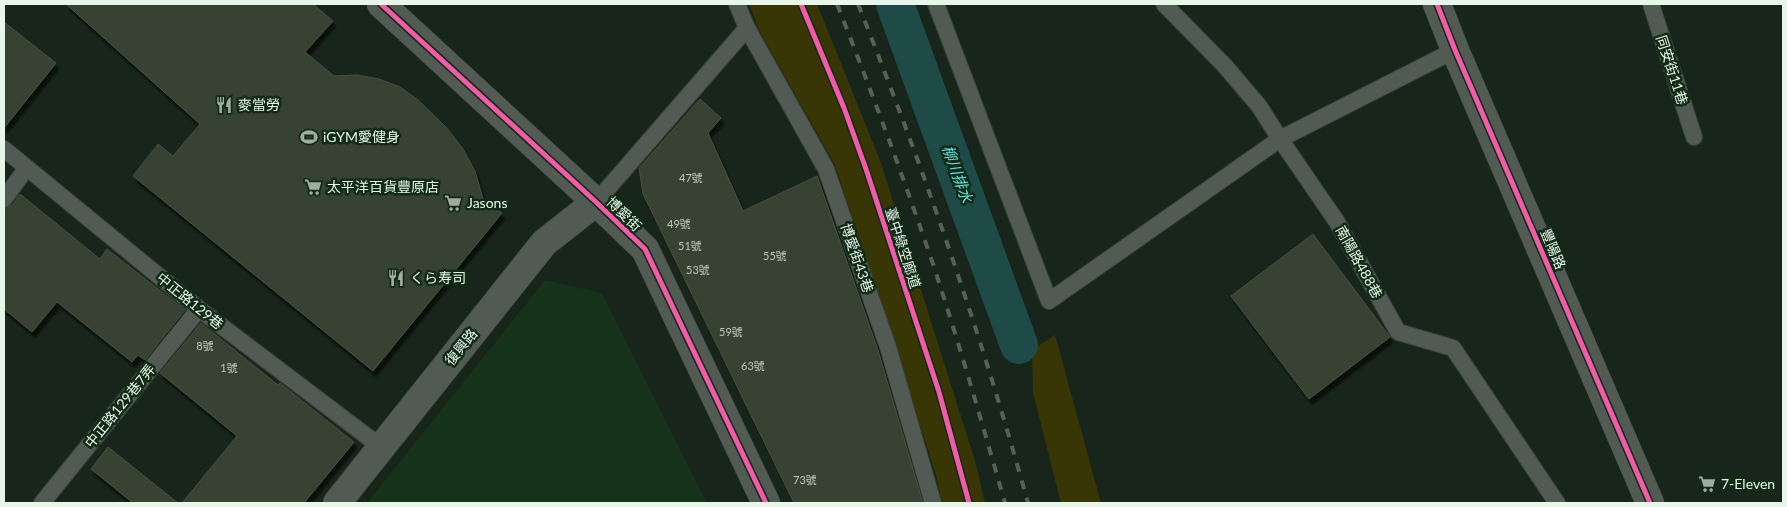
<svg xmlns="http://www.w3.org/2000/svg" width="1787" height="507" font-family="Lato,'Noto Sans TC','Noto Sans JP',sans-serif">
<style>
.built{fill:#15321b}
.green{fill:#383604}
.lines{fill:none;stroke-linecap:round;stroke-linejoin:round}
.canal{stroke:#1e4b48;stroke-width:38}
.building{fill:#384232;stroke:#464e43;filter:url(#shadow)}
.service-casing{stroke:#354037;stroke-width:18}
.minor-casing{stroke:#354037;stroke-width:29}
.service{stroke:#525b53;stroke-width:16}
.minor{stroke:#525b53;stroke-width:28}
.rail{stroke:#576058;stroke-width:4;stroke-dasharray:9 9;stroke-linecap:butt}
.cycleway-casing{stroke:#122b17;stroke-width:8}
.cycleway{stroke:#f35aa7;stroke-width:5}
.labels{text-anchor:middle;stroke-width:5;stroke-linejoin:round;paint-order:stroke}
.number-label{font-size:11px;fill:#bbc9bb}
.street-label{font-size:14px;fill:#e7f6e9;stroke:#122b17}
.poi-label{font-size:14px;fill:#e7f6e9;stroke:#122b17;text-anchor:start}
.water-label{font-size:15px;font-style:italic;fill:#62e7e2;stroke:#122b17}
</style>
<defs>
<filter id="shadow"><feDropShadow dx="3" dy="5.5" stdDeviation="1" flood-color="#0009"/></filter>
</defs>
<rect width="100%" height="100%" fill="#18251a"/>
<polygon class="built" points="545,280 602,293 707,503 367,503"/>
<g class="green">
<polygon points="749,4 817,4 881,163 975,461 985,503 942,503 936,475 894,343 835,165 760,32"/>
<polygon points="1055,335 1101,503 1061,503 1033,393 1032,350"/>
</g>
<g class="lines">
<polyline class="canal" points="895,4 1019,345"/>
</g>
<g class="building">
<polygon points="66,4 313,4 333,21 305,52 334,76 357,75 379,79 400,87 417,99 447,128 463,149 475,171 483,199 502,213 373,371 133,176 158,144 173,156 200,124"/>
<polygon points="4,22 56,63 4,128"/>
<polygon points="700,99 721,118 708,133 743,211 817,176 878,350 923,503 794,503 643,194 639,168"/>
<polygon points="20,194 100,259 107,249 185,310 145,360 138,355 132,362 57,302 32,332 4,309 4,209 12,205"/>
<polygon points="1313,234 1390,337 1309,399 1231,296"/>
<polygon points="201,323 278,385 280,383 354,442 304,503 182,503 237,436 160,373"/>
<polygon points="108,447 178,503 133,503 91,469"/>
</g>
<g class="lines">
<g class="service-casing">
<g id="service">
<polyline points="936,4 1049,301 1280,139 1455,50"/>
<polyline points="1164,4 1225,66 1259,106 1280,139 1337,222 1398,332 1453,348 1557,503"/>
<polyline points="1651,4 1694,137"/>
<polyline points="747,28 826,169 888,347 933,503"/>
<polyline points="4,149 199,309 381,447"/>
<polyline points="4,199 26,169"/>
<polyline points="596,202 747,28 737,4"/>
<polyline points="42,503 199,309"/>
</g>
</g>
<g class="minor-casing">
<g id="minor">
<polyline points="381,4 596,202 645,249 766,503"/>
<polyline points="1437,4 1455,50 1650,503"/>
<polyline points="337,503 544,243 596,202"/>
</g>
</g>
<use href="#service" class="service"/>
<use href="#minor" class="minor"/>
<g class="rail">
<path d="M837 4C871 90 903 176 933 264 959 343 982 423 1005 503"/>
<path d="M858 4C923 167 981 333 1028 503"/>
</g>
<g class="cycleway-casing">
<g id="cycleway">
<polyline points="381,4 596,202 645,249 766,503"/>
<polyline points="801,4 844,108 866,169 939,392 969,503"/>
<polyline points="1437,4 1455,50 1650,503"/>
</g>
</g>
<use href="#cycleway" class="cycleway"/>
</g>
<defs>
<g id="restaurant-bare" transform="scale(1.35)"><path d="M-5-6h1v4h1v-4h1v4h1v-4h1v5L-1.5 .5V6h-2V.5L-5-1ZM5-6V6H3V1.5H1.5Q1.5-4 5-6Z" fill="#9fada1" stroke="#122b17" stroke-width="2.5" paint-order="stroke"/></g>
<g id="stadium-bare" transform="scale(1.35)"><path d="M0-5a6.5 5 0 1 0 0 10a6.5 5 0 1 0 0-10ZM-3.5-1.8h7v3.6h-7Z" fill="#9fada1" stroke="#122b17" stroke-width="2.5" paint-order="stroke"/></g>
<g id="supermarket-bare" transform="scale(1.35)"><path d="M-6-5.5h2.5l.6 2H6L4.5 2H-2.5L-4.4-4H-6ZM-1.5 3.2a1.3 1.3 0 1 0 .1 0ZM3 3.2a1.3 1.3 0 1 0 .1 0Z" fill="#9fada1" stroke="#122b17" stroke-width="2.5" paint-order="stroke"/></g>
</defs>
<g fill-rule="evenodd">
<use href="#restaurant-bare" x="224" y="105"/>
<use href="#stadium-bare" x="309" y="137"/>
<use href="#supermarket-bare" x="313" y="187"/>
<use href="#supermarket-bare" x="453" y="203"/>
<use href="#restaurant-bare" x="396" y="278"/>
<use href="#supermarket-bare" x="1707" y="484"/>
</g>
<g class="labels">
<g class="number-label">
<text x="691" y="182">47號</text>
<text x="679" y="228">49號</text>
<text x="690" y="250">51號</text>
<text x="775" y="260">55號</text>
<text x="698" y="274">53號</text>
<text x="731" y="336">59號</text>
<text x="205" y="350">8號</text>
<text x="753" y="370">63號</text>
<text x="229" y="372">1號</text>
<text x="805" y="484">73號</text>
</g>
<g class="street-label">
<text transform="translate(1672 70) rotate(72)" y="5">同安街11巷</text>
<text transform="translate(624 214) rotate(44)" y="5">博愛街</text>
<text transform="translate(903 248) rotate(72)" y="5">臺中綠空廊道</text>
<text transform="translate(1553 249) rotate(67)" y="5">豐陽路</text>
<text transform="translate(857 258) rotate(71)" y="5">博愛街43巷</text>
<text transform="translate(1359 262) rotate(61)" y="5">南陽路488巷</text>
<text transform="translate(190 301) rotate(39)" y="5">中正路129巷</text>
<text transform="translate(461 347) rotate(-51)" y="5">復興路</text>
<text transform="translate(120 406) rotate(-51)" y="5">中正路129巷7弄</text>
</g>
<g class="poi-label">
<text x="238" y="110">麥當勞</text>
<text x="323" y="142">iGYM愛健身</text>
<text x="327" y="192">太平洋百貨豐原店</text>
<text x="467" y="208">Jasons</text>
<text x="410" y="283">くら寿司</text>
<text x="1721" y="489">7-Eleven</text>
</g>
<g class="water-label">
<text transform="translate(957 174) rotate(70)" y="5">柳川排水</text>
</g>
</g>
<rect width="1787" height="507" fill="none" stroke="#e7f6e9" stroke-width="10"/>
</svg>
